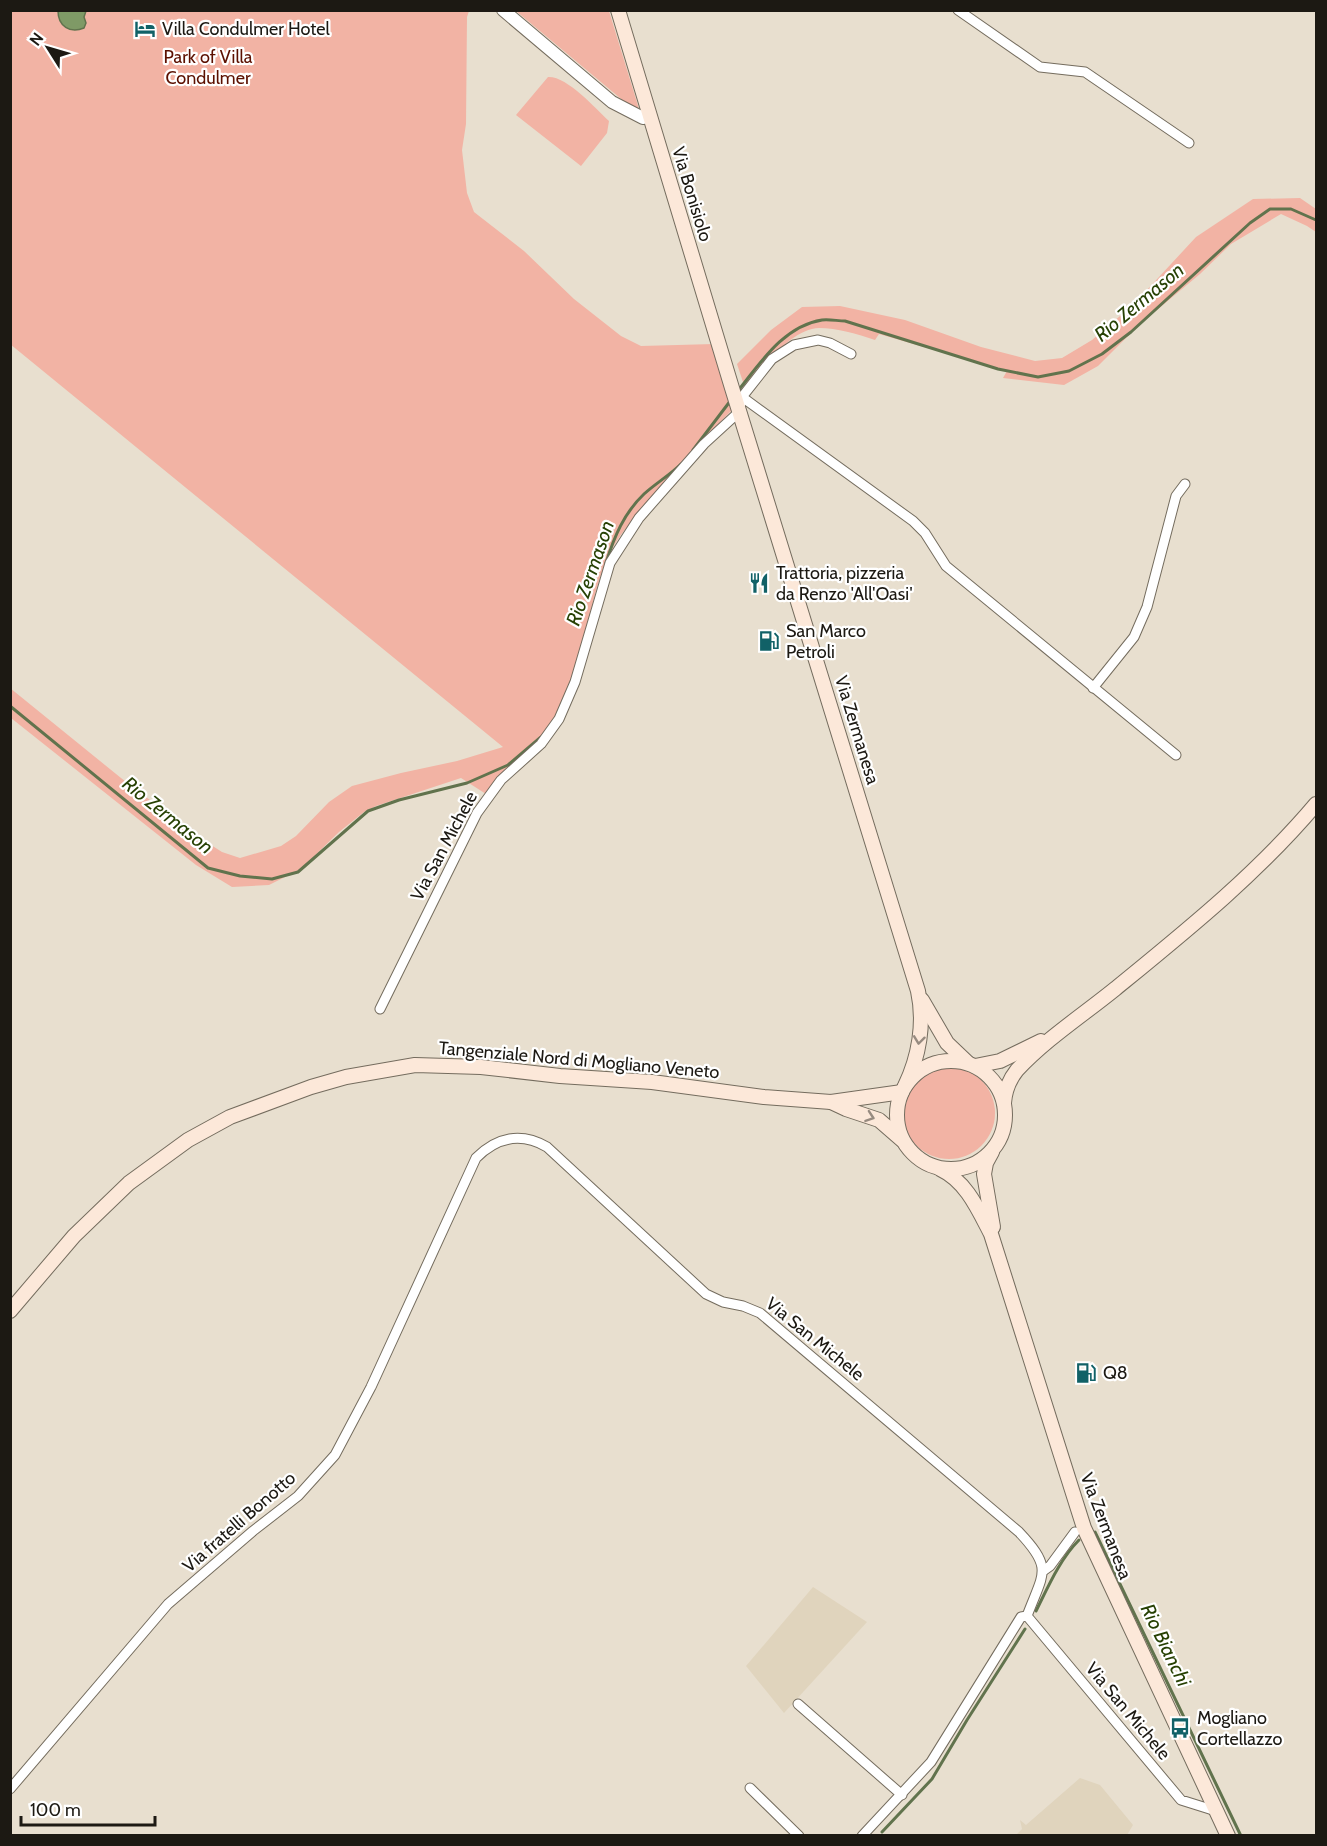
<svg xmlns="http://www.w3.org/2000/svg" width="1327" height="1846" font-family="Cabin,sans-serif">
<style>
.built{fill:#e0d4bd}
.green{fill:#f2b3a4}
.water{fill:#7f9a66;stroke:#61734d;stroke-width:1.5}
.lines{fill:none;stroke-linecap:round;stroke-linejoin:round}
.stream{stroke:#61734d;stroke-width:3}
.minor-casing{stroke:#746c5e;stroke-width:11}
.tertiary-casing{stroke:#746c5e;stroke-width:14}
.secondary-casing{stroke:#746c5e;stroke-width:16}
.minor{stroke:#fff;stroke-width:9}
.tertiary{stroke:#fff;stroke-width:12}
.secondary{stroke:#fce8d9;stroke-width:14}
.oneway{stroke:#978b80}
.labels{text-anchor:middle;stroke-width:4.5;stroke-linejoin:round;paint-order:stroke}
.poi-label{font-size:18px;fill:#1c1913;stroke:#fff;text-anchor:start}
.park-label{font-size:18px;fill:#5c1000;stroke:#fff}
.street-label{font-size:18px;fill:#1c1913;stroke:#fff}
.water-label{font-size:20px;font-style:italic;fill:#274104;stroke:#fff}
</style>
<rect width="100%" height="100%" fill="#e8dfcf"/>
<g class="built">
<polygon points="813,1587 867,1622 784,1713 746,1666"/>
<polygon points="1080,1778 1100,1785 1133,1825 1127,1835 1016,1835 1022,1829 1020,1820 1026,1825"/>
</g>
<g class="green">
<path d="M11 11H469L467 17 466 124 462 150 467 193 474 212 524 251 574 299 621 336 641 346 714 344 733 409C709 433 688 459 666 484 647 505 624 526 611 551 590 593 587 643 570 687 554 731 518 762 486 794L461 778 376 806 364 812 339 832 301 869 269 885 232 887 196 865 11 718 10 688 121 778 200 838 222 852 240 858 281 846 296 836 329 802 352 786 401 773 457 761 503 747 10 344Z"/>
<polygon points="516,11 609,11 639,109 626,103"/>
<path d="M548 77C567 76 595 108 609 121L607 133 581 166 516 115Z"/>
<path d="M1300 198 1316 209V232L1307 226 1281 214 1231 244 1200 274 1140 324 1098 366 1064 385 1003 378 1007 371 879 334 875 340C857 334 837 328 819 328 793 328 761 368 744 385L737 364 771 330 802 307 840 306 905 320 981 347 1035 361 1062 358 1092 340 1134 304 1196 237 1253 199Z"/>
<circle cx="949" cy="1113" r="46"/>
</g>
<path class="water" d="M58 11H86L84 17 86 23 84 28C70 34 58 26 58 11Z"/>
<g class="lines">
<g class="stream">
<path d="M737 392C759 365 783 326 822 320 829 319 838 321 845 321L998 369 1038 377 1069 371 1102 354 1131 332 1250 223 1270 209H1291L1316 220"/>
<polyline points="693,450 731,400"/>
<path d="M606 563C614 537 624 513 644 494 656 483 670 475 681 464"/>
<polyline points="10,706 208,868 240,876 272,879 298,872 368,811 399,800 467,783 508,765 541,737"/>
<polyline points="1095,1532 1241,1836"/>
<path d="M1036 1611C1048 1587 1060 1559 1079 1540"/>
<polyline points="882,1832 932,1779 967,1720 1025,1629"/>
</g>
<g class="minor-casing">
<g id="minor">
<polyline points="958,10 1040,67 1085,72 1189,143"/>
<polyline points="742,397 913,521 925,533 946,566 1176,755"/>
<polyline points="1093,688 1134,637 1147,607 1176,496 1185,484"/>
<polyline points="380,1009 477,813 501,780 541,744 559,719 575,682 610,563 639,518 704,444 739,412 742,397 772,359 794,345 818,340 830,343 851,354"/>
<polyline points="1043,1571 1050,1566 1075,1532"/>
<polyline points="798,1704 902,1795"/>
<polyline points="750,1788 799,1836"/>
<path d="M10 1789 168 1604 253 1531 298 1496 335 1455 371 1387 476 1158C497 1137 521 1132 547 1147L706 1294 723 1302 743 1306 760 1313 1019 1532C1054 1569 1043 1573 1027 1616L1181 1800 1216 1811"/>
<polyline points="862,1836 931,1762 1021,1617 1027,1616"/>
</g>
</g>
<g class="tertiary-casing">
<polyline id="tertiary" points="503,10 612,102 643,118 650,116"/>
</g>
<g class="secondary-casing">
<g id="secondary">
<path d="M618 10 732 388 918 991C925 1023 919 1057 905 1086"/>
<polyline points="922,1000 947,1043 968,1063"/>
<circle cx="951" cy="1115" r="54"/>
<polyline points="975,1066 1000,1061 1041,1041"/>
<polyline points="831,1102 846,1109 879,1120 902,1140"/>
<path d="M1004 1103C1005 1090 1009 1080 1017 1070 1046 1039 1083 1015 1115 989 1186 931 1257 874 1316 804"/>
<polyline points="992,1152 986,1163 984,1174 993,1227"/>
<path d="M940 1169C966 1181 978 1209 991 1234L1084 1528 1228 1836"/>
<polyline points="10,1311 74,1236 129,1183 188,1140 230,1117 311,1087 346,1077 415,1065 481,1067 560,1076 652,1082 764,1097 831,1102 902,1092"/>
</g>
</g>
<use href="#minor" class="minor"/>
<use href="#tertiary" class="tertiary"/>
<use href="#secondary" class="secondary"/>
</g>
<defs><path id="oneway-chevron" d="M-2-3.5L2.5 0L-2 3.5" fill="none" stroke-width="1.6" stroke-linecap="round" stroke-linejoin="round" transform="scale(1.5)"/></defs>
<g class="oneway">
<use href="#oneway-chevron" transform="translate(919 1040) rotate(97)"/>
<use href="#oneway-chevron" transform="translate(870 1117) rotate(19)"/>
</g>
<defs>
<g id="hotel-bare" transform="scale(1.62)"><path d="M-6-4.5h1.5V1H6V5H4.5V3h-9V5H-6ZM-4 0a1.8 1.8 0 1 1 3.6 0ZM.5 0V-2.5h3Q6-2.5 6 0Z" fill="#116167" stroke="#fff" stroke-width="2.5" paint-order="stroke"/></g>
<g id="restaurant-bare" transform="scale(1.62)"><path d="M-5-6h1v4h1v-4h1v4h1v-4h1v5L-1.5 .5V6h-2V.5L-5-1ZM5-6V6H3V1.5H1.5Q1.5-4 5-6Z" fill="#116167" stroke="#fff" stroke-width="2.5" paint-order="stroke"/></g>
<g id="fuel-bare" transform="scale(1.62)"><path d="M-5.5-6h7V0h2V4h1.3V-2.5L3-4.5l.8-.8L6-3V5H2.5V1h-1V6h-7ZM-4.2-4.7v3.2H.2V-4.7Z" fill="#116167" stroke="#fff" stroke-width="2.5" paint-order="stroke"/></g>
<g id="bus-bare" transform="scale(1.62)"><path d="M-5-6H5V4H4V6H2V4H-2V6H-4V4H-5ZM-3.5-4V0h7V-4ZM-3.5 1.2v1.5H-2V1.2ZM2 1.2v1.5H3.5V1.2Z" fill="#116167" stroke="#fff" stroke-width="2.5" paint-order="stroke"/></g>
</defs>
<g fill-rule="evenodd">
<use href="#hotel-bare" x="145" y="29"/>
<use href="#restaurant-bare" x="759" y="583"/>
<use href="#fuel-bare" x="769" y="641"/>
<use href="#fuel-bare" x="1086" y="1373"/>
<use href="#bus-bare" x="1180" y="1728"/>
</g>
<g class="labels">
<g class="poi-label">
<text x="162" y="35">Villa Condulmer Hotel</text>
<text x="776" y="579">Trattoria, pizzeria<tspan x="776" dy="21">da Renzo 'All'Oasi'</tspan></text>
<text x="786" y="637">San Marco<tspan x="786" dy="21">Petroli</tspan></text>
<text x="1103" y="1379">Q8</text>
<text x="1197" y="1724">Mogliano<tspan x="1197" dy="21">Cortellazzo</tspan></text>
</g>
<g class="park-label">
<text x="208" y="63">Park of Villa<tspan x="208" dy="21">Condulmer</tspan></text>
</g>
<g class="street-label">
<text transform="translate(692 194) rotate(73)" y="6">Via Bonisiolo</text>
<text transform="translate(857 730) rotate(73)" y="6">Via Zermanesa</text>
<text transform="translate(444 846) rotate(-62)" y="6">Via San Michele</text>
<text transform="translate(579 1060) rotate(5)" y="6">Tangenziale Nord di Mogliano Veneto</text>
<text transform="translate(815 1339) rotate(39)" y="6">Via San Michele</text>
<text transform="translate(239 1522) rotate(-41)" y="6">Via fratelli Bonotto</text>
<text transform="translate(1106 1526) rotate(69)" y="6">Via Zermanesa</text>
<text transform="translate(1128 1711) rotate(50)" y="6">Via San Michele</text>
</g>
<g class="water-label">
<text transform="translate(1139 302) rotate(-40)" y="7">Rio Zermason</text>
<text transform="translate(590 573) rotate(-71)" y="7">Rio Zermason</text>
<text transform="translate(168 815) rotate(39)" y="7">Rio Zermason</text>
<text transform="translate(1166 1645) rotate(64)" y="7">Rio Bianchi</text>
</g>
</g>
<rect width="1327" height="1846" fill="none" stroke="#1c1913" stroke-width="24"/>
<g transform="translate(48 48) rotate(307)" stroke="#ffffff" stroke-width="4.5" paint-order="stroke">
<path d="M0-4.5L10 22L0 15L-10 22Z" fill="#1c1913"/>
<text y="-9" font-size="16" font-weight="bold" text-anchor="middle" fill="#1c1913">N</text>
</g>
<path d="M21 1816v9h134v-9" fill="none" stroke="#1c1913" stroke-width="3"/>
<text x="30" y="1816" font-size="18" fill="#1c1913" stroke="#ffffff" stroke-width="4.5" paint-order="stroke">100 m</text>
</svg>
